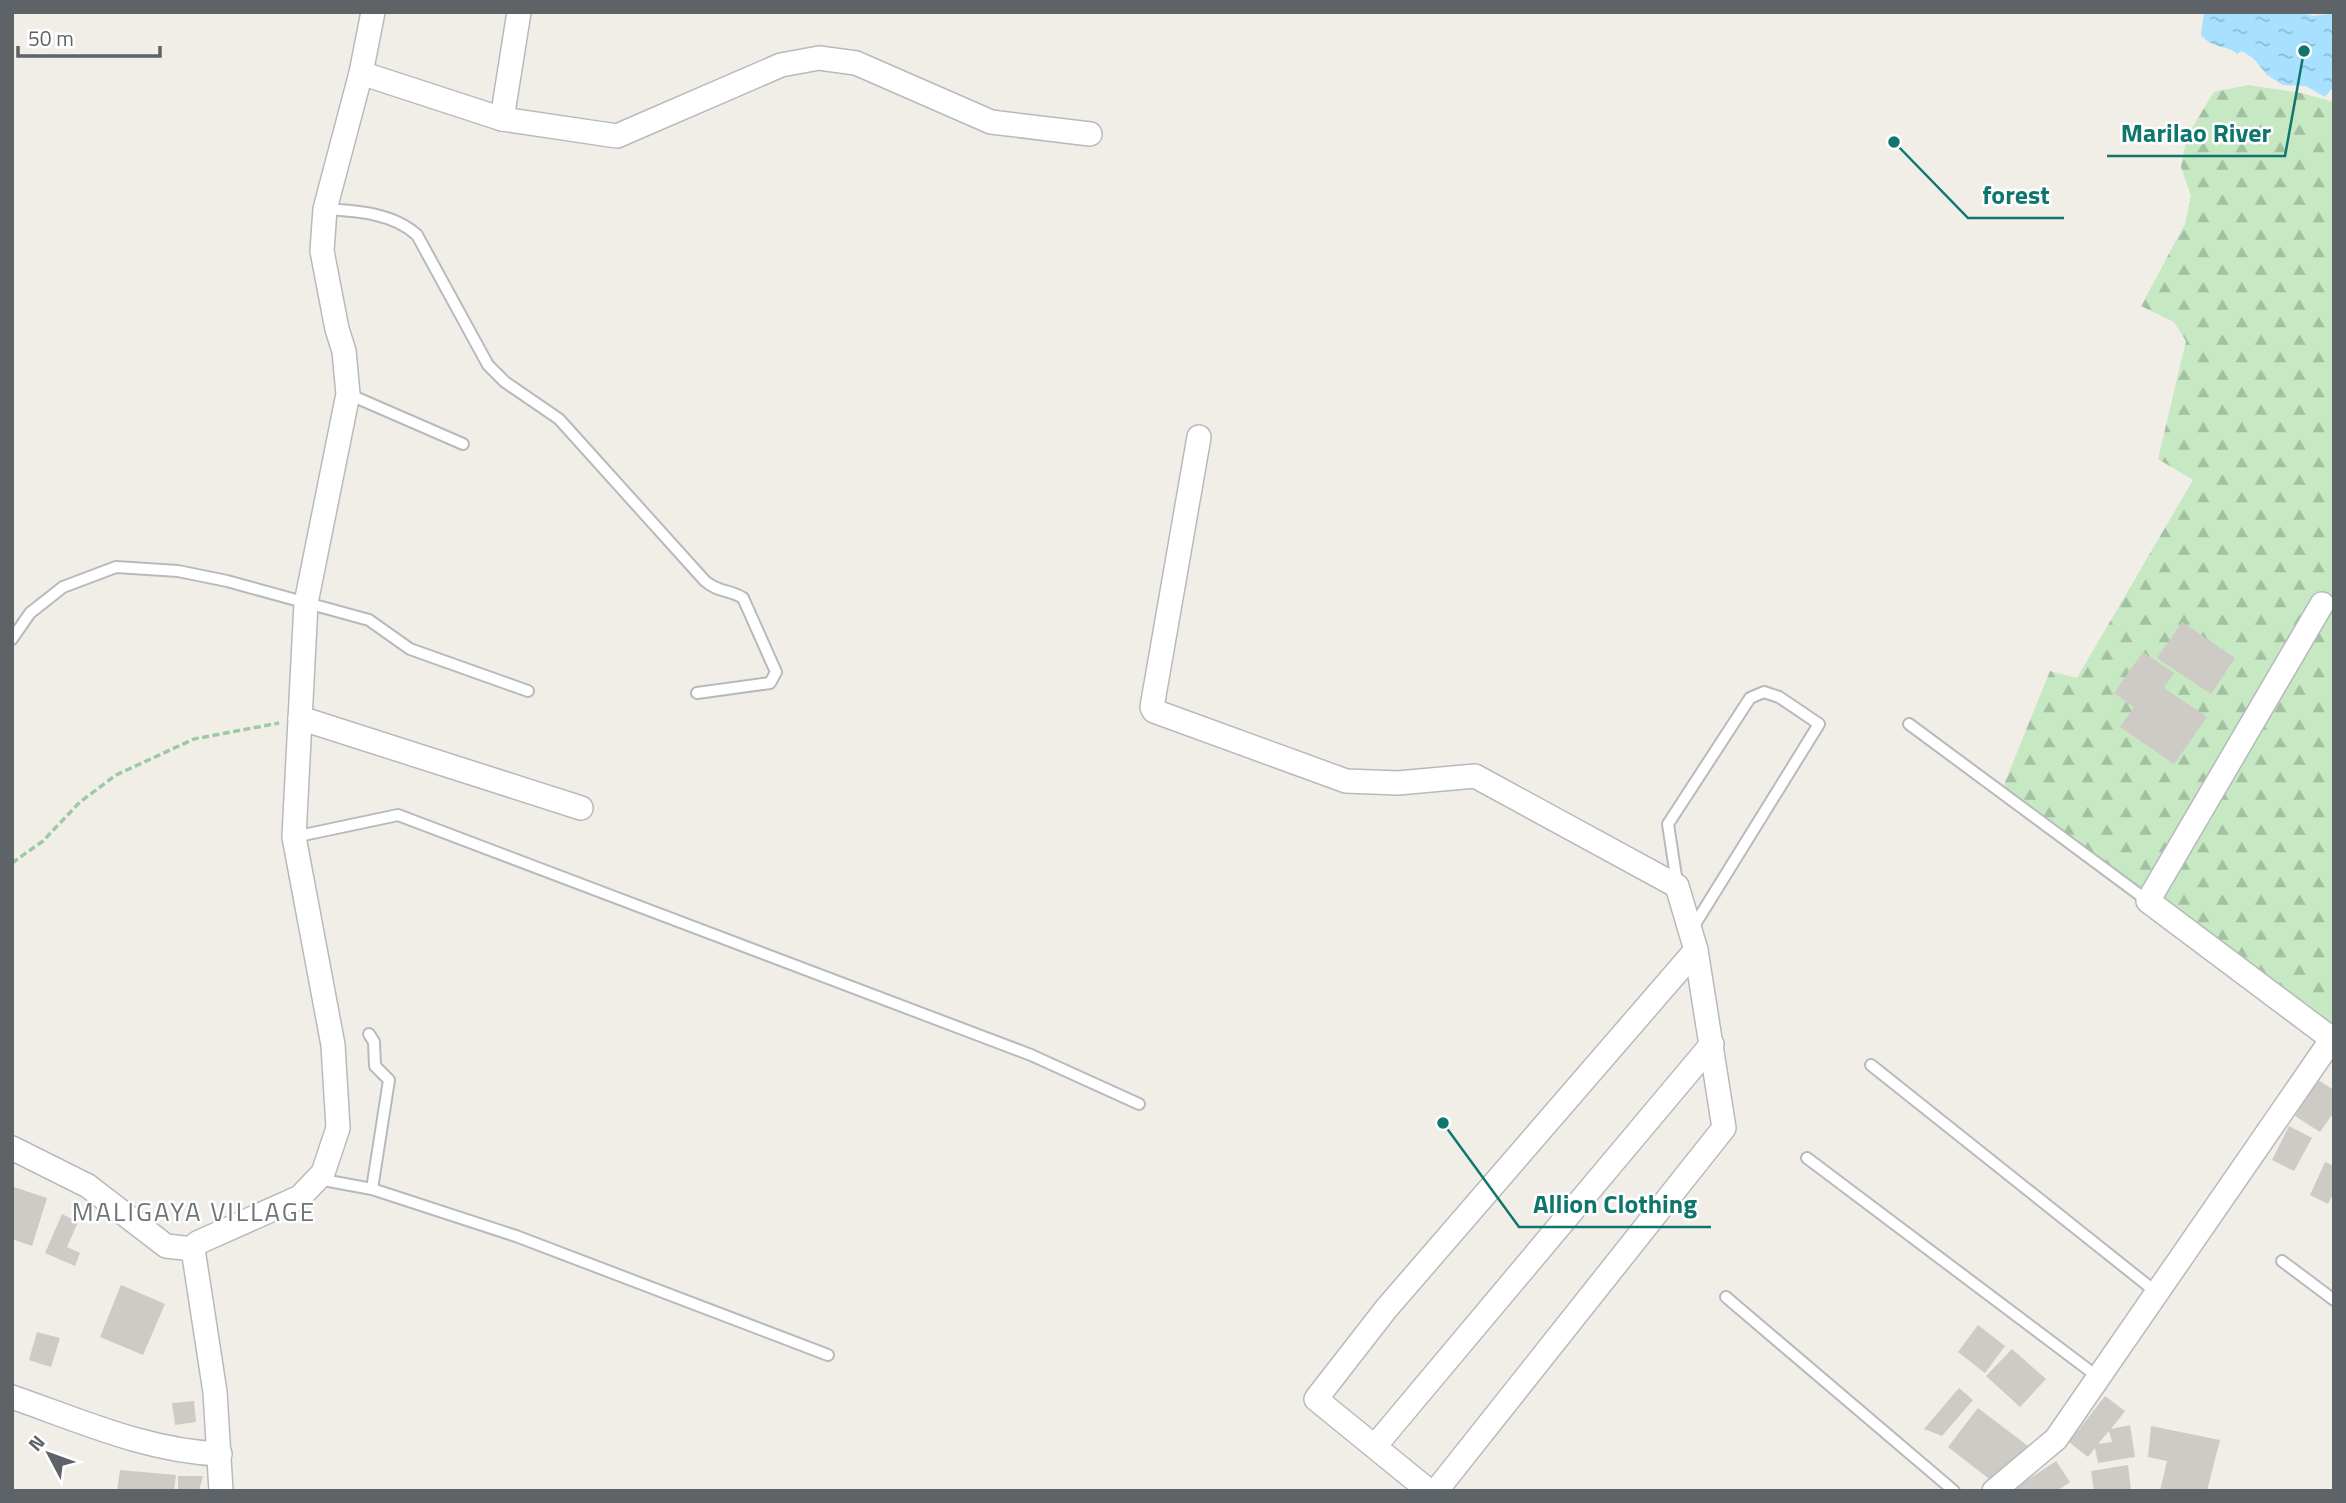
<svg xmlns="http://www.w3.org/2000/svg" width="2346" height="1503" font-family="'Titillium Web',sans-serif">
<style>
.forest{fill:url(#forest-firs)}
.water{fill:url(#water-ripples)}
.building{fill:#cecbc6;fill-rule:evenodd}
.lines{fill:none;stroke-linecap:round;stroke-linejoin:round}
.service-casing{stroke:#b7babd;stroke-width:14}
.minor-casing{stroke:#b7babd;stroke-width:26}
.path{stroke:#9ccaa5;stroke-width:3.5;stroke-dasharray:7 3.5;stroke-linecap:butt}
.service{stroke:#fff;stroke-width:10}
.minor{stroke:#fff;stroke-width:23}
.labels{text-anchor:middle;stroke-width:5;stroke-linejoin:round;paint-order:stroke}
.neighbourhood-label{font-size:26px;letter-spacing:2px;fill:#6f7579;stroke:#fff}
.leader{fill:none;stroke:#0f766e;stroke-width:2.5}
.callout-dot{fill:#0f766e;stroke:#fff;stroke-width:2.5}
.callout-label{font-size:26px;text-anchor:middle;font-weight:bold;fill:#0f766e;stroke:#fff;stroke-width:5;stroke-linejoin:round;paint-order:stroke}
</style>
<defs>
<pattern id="forest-firs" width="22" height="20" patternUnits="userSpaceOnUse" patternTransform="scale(1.75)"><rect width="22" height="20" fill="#c6e8c3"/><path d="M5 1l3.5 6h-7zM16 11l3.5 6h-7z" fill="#a4c0a2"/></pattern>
<pattern id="water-ripples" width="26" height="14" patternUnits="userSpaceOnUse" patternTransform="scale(1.75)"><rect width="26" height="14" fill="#a8e1ff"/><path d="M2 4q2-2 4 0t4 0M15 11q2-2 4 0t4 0" fill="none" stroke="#8cbad2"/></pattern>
</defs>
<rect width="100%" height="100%" fill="#f1eee7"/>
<polygon class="forest" points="2248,85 2301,93 2334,102 2334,1034 2001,792 2050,671 2077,678 2193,480 2158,459 2186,341 2174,322 2141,306 2185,224 2191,196 2181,167 2187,136 2214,92"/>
<path class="water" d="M2204 12H2298L2314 16 2334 13V86L2325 97 2306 86 2283 85 2267 75 2254 59 2242 51 2237 54C2226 44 2214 50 2201 35Z"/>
<g class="building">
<polygon points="2182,622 2235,658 2211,694 2157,658"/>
<polygon points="2143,652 2174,673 2164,688 2207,717 2174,764 2120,727 2134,707 2114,693"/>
<polygon points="2318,1080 2334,1090 2334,1112 2320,1132 2295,1116"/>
<polygon points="2289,1126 2312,1138 2294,1171 2272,1160"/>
<polygon points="2325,1162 2334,1166 2334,1192 2328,1204 2310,1195"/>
<polygon points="14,1187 47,1198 32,1246 12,1239"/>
<polygon points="62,1214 78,1222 67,1247 80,1253 75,1266 45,1253"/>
<polygon points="121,1285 165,1304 143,1355 100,1337"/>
<polygon points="1978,1325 2005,1346 1985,1373 1958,1352"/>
<polygon points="37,1332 60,1338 51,1367 29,1360"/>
<polygon points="2012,1349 2046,1379 2020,1407 1986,1376"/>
<polygon points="1959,1388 1973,1400 1942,1436 1924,1429"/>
<path d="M2105 1396 2125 1411 2111 1429 2130 1425 2135 1457 2098 1463 2095 1448 2088 1457 2069 1442ZM2109 1431 2112 1442 2098 1444Z"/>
<polygon points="194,1401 196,1422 175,1425 172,1403"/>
<polygon points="1978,1408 2028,1446 1997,1485 1948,1447"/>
<polygon points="2151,1426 2220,1440 2207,1491 2160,1491 2167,1461 2148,1457"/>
<polygon points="2056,1461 2070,1482 2057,1491 2011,1491"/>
<polygon points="2128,1465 2131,1491 2094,1491 2091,1471"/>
<polygon points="120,1470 176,1475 174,1491 117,1491"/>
<polygon points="178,1476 203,1476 199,1491 178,1491"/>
</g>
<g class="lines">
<g class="service-casing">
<g id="service">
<path d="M325 209C357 211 393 213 417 235L488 365 505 382 559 419 705 581C719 593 729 589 743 598L776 672 770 683 697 693"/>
<polyline points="348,394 463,444"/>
<polyline points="12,639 30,613 63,587 116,567 178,571 227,581 369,620 410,649 528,691"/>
<polyline points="1909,724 2148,901"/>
<polyline points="294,837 398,815 1031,1055 1139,1104"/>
<polyline points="1677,883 1668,824 1750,698 1764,692 1779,697 1819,724 1692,929"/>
<polyline points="369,1034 374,1042 375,1066 389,1080 372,1189"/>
<polyline points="1871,1065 2156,1292"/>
<polyline points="1807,1158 2098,1377"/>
<polyline points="318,1179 372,1189 516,1236 828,1355"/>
<polyline points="2282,1261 2334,1300"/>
<polyline points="1726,1297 1954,1491"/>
</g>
</g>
<g class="minor-casing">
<g id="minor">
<polyline points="361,73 502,119 617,136 781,65 819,58 856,63 991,122 1090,134"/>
<polyline points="502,119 519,12"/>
<polyline points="1199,437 1152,707 1154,711 1346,781 1398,783 1475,776 1677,886 1696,950 1724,1128 1436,1491"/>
<polyline points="300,718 581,808"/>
<polyline points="12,1148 88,1186 166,1246 193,1249"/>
<polyline points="193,1249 197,1243 300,1197 323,1173 338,1128 333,1045 294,837 306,603 348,394 344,351 337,329 322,251 325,209 361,73 373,12"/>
<polyline points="193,1249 215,1392 221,1491"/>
<path d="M12 1397C81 1421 147 1451 220 1454"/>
<polyline points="1375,1446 1712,1044"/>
<polyline points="1429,1491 1316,1399 1386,1309 1696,950"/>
<polyline points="1994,1491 2056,1439 2332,1039 2148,901 2322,604"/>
</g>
</g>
<polyline class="path" points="12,863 43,841 80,802 116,775 194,739 279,723"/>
<use href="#service" class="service"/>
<use href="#minor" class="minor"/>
</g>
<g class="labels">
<g class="neighbourhood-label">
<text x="194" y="1221">MALIGAYA VILLAGE</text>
</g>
</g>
<path class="leader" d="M2304 51L2285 156H2107M1894 142L1968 218H2064M1443 1123L1519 1227H1711"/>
<g class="callout-dot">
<circle cx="2304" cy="51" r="7"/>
<circle cx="1894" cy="142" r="7"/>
<circle cx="1443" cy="1123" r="7"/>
</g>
<g class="callout-label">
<text x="2196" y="142">Marilao River</text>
<text x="2016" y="204">forest</text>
<text x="1615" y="1213">Allion Clothing</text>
</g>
<rect width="2346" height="1503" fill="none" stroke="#5e6367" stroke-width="28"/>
<g transform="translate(49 1454) rotate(311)" stroke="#ffffff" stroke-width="5" paint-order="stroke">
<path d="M0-5L12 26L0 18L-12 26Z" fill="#5e6367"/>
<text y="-10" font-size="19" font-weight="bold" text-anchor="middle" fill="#5e6367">N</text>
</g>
<path d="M18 46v10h142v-10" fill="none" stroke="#5e6367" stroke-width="3.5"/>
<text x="28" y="46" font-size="21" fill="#5e6367" stroke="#ffffff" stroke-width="5" paint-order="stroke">50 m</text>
</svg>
